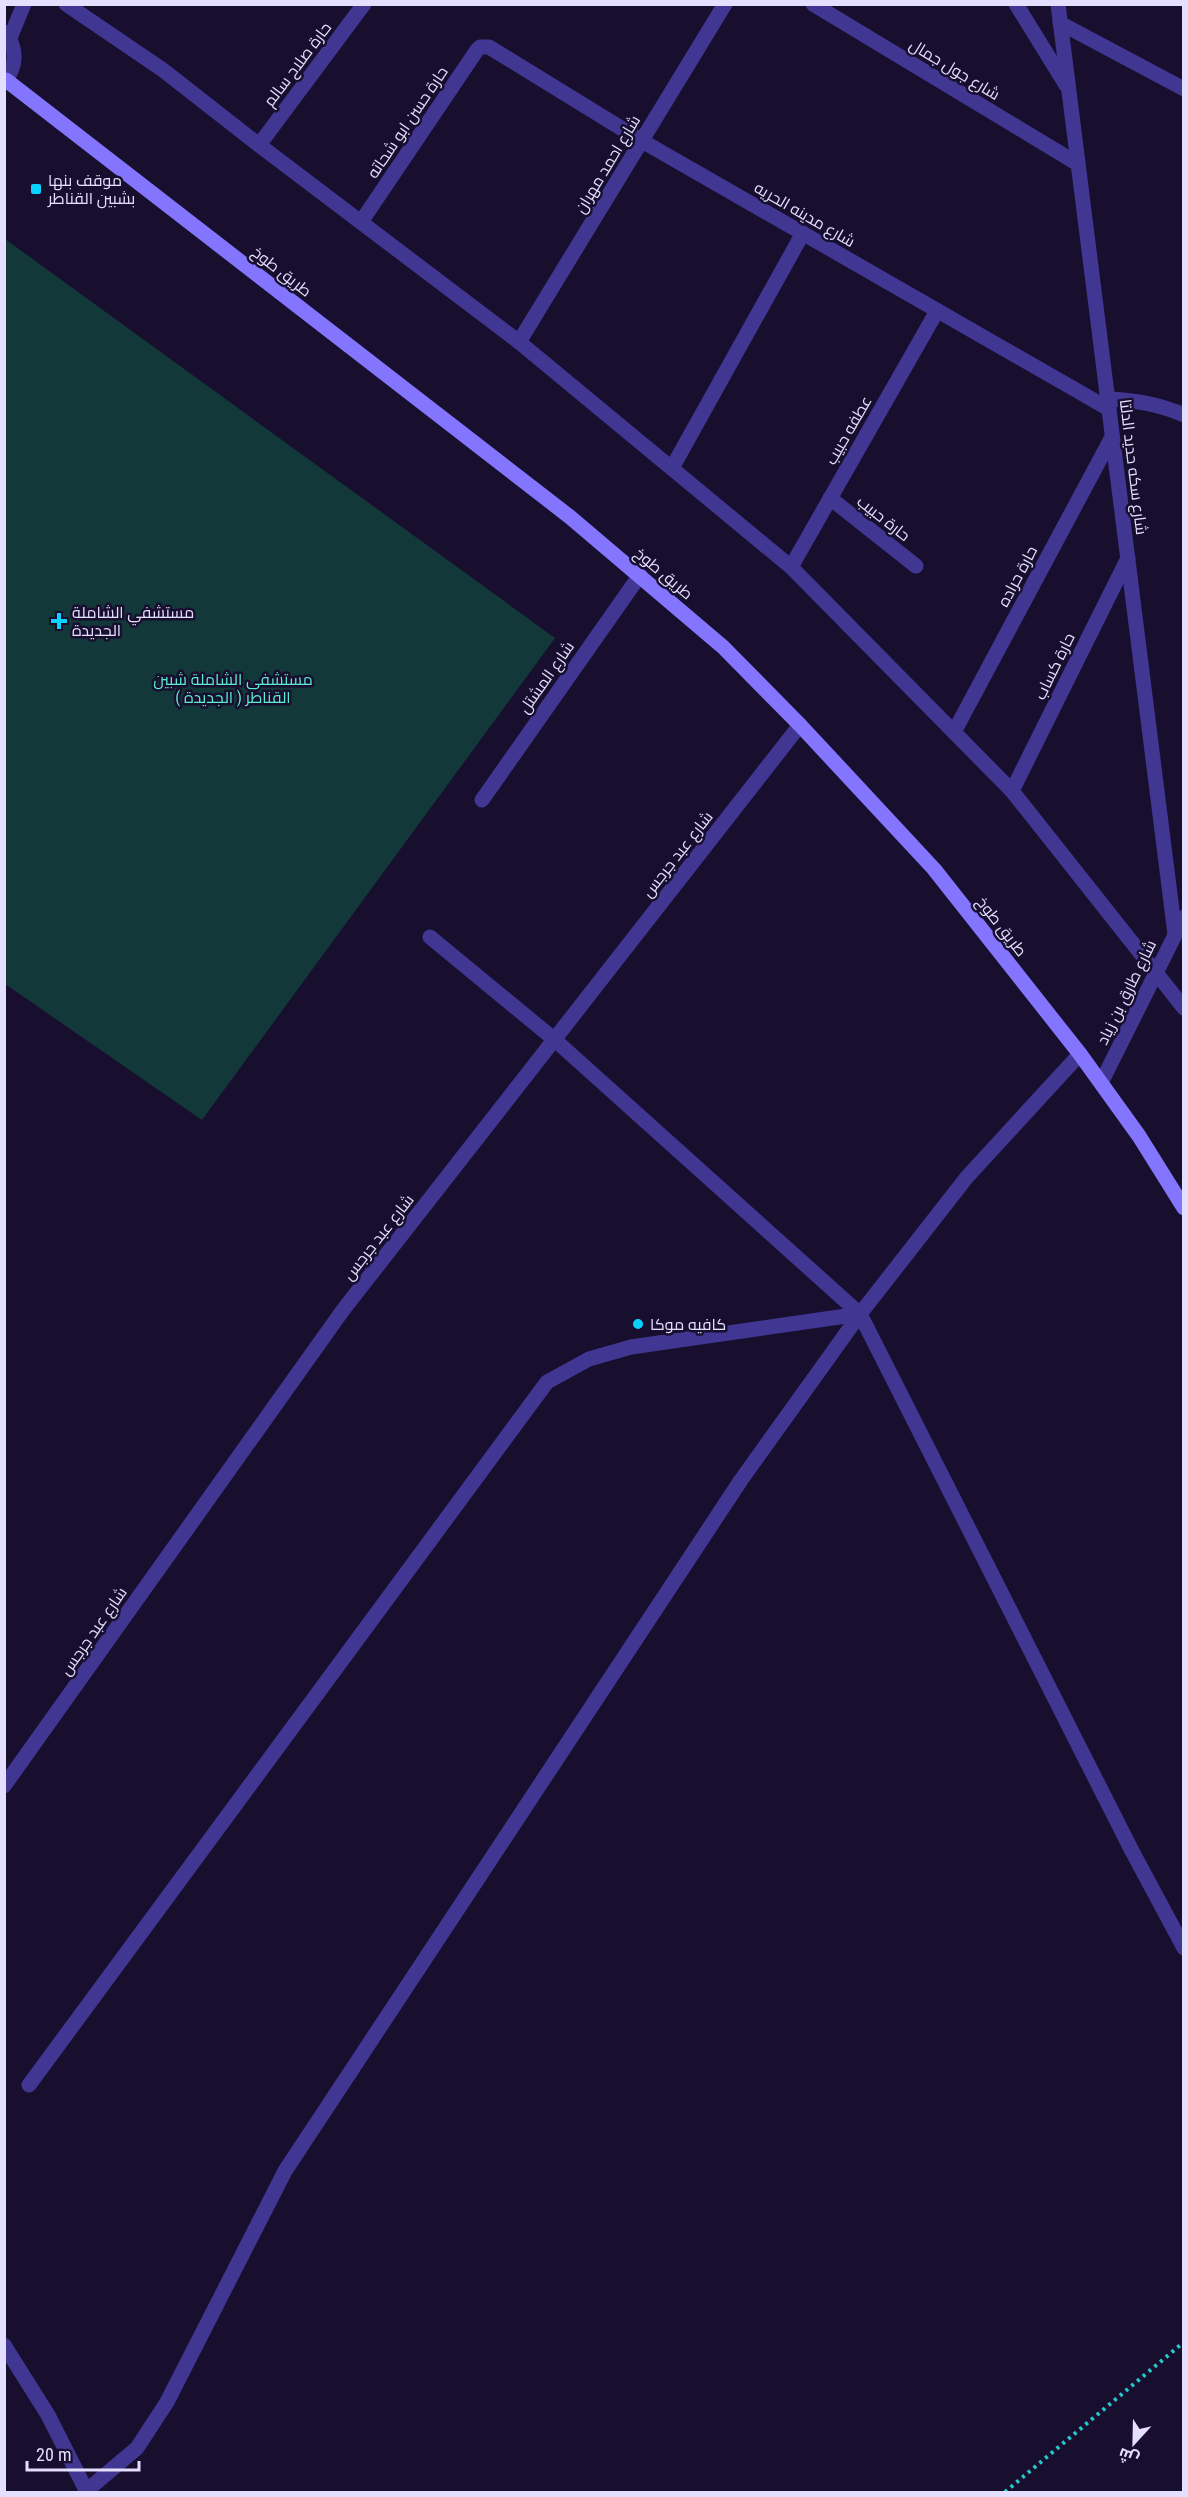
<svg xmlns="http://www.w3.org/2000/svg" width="1188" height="2497" font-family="'Roboto Condensed',Cairo,sans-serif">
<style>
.green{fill:#12383a}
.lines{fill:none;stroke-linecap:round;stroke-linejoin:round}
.path{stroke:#25c8cc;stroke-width:4;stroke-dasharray:3 4.5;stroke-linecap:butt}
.minor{stroke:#413692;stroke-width:15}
.tertiary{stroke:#413692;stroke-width:15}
.secondary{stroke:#8475ff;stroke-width:15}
.poi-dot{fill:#0ad2ff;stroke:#180f2f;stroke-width:2}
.labels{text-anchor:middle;stroke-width:5;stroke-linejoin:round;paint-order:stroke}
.street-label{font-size:16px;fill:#e4deff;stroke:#180f2f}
.poi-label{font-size:16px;fill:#e4deff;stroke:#180f2f;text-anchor:start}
.park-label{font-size:16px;fill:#5cecd4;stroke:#180f2f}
</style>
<rect width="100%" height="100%" fill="#180f2f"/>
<polygon class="green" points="5,239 555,638 202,1120 5,984"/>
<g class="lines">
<polyline class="path" points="1005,2492 1184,2342"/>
<g class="minor">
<polyline points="813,4 1078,164"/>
<polyline points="1016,4 1066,85"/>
<polyline points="1058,4 1175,934"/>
<polyline points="1060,23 1184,89"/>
<polyline points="259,145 364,4"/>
<polyline points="361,222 477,50 480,47 489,47 642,141 1109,409"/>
<polyline points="519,342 725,4"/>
<path d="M1108 399C1135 400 1159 404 1184 415"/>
<polyline points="672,468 803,233"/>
<polyline points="830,498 916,566"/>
<polyline points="791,567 937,311"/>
<polyline points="954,732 1112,437"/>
<polyline points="1012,791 1128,558"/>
<polyline points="482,800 640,575"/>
<polyline points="430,937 555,1040 860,1314 1132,1851 1184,1948"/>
<polyline points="1101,1083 1184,917"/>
<polyline points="4,1786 343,1310 800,725"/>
<polyline points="29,2085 547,1382 589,1359 631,1347 860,1314"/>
<polyline points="4,2345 48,2415 86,2490"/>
<polyline points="85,2492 137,2448 167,2402 285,2171 741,1480 860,1314 967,1177 1080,1054"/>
</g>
<g class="tertiary">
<polyline points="66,4 163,70 259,145 519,342 791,567 1012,791 1184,1008"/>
<path d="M4 32C18 47 17 67 4 82"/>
<polyline points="10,38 24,4"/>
</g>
<polyline class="secondary" points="6,80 570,517 723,647 800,725 934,869 1080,1054 1139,1136 1184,1208"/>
</g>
<g class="poi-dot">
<rect x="30" y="183" width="12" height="12" rx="3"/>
<path d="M56 612h6v6h6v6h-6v6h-6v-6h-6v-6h6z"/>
<circle cx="638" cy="1324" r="6"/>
</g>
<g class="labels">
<g class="street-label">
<text transform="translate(297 64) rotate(-53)" y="6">حارة صلاح سالم</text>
<text transform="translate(955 69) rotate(31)" y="6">شارع جول جمال</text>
<text transform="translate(407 122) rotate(-56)" y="6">حارة حسن ابو شحاته</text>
<text transform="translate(607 164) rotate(-59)" y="6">شارع احمد مهران</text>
<text transform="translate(805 214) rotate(30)" y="6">شارع مدينه الحريه</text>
<text transform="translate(282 271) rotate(38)" y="6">طريق طوخ</text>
<text transform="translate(848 430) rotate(-60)" y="6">عطفه حبيب</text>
<text transform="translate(1134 467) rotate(83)" y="6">شارع سكه حديد الدلتا</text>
<text transform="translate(884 518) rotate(38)" y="6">حارة حبيب</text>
<text transform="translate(664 573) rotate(40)" y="6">طريق طوخ</text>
<text transform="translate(1017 576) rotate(-62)" y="6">حارة حراده</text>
<text transform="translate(1054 666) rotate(-64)" y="6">حارة كساب</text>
<text transform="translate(546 677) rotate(-55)" y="6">شارع المشتل</text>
<text transform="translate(677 854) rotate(-52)" y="6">شارع عبد جرجس</text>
<text transform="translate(1002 926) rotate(52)" y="6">طريق طوخ</text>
<text transform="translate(1126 992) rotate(-64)" y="6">شارع طارق بن زياد</text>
<text transform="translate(378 1237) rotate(-52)" y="6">شارع عبد جرجس</text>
<text transform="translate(93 1631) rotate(-55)" y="6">شارع عبد جرجس</text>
</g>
<g class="poi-label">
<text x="48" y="186">موقف بنها<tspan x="48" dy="18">بشبين القناطر</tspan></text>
<text x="72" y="618">مستشفي الشاملة<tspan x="72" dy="18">الجديدة</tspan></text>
<text x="650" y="1330">كافيه موكا</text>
</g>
<g class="park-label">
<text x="233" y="685">مستشفي الشاملة شبين<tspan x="233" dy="18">القناطر ( الجديدة )</tspan></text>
</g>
</g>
<rect width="1188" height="2497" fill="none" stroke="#e4deff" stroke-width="12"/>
<g transform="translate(1134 2443) rotate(202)" stroke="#180f2f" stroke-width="4.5" paint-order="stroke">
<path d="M0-4.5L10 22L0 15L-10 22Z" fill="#e4deff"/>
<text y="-9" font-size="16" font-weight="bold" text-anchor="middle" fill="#e4deff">ش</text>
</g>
<path d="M27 2461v9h112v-9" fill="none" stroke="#e4deff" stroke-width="3"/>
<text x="36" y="2461" font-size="18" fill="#e4deff" stroke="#180f2f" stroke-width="4.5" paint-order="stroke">20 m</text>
</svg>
